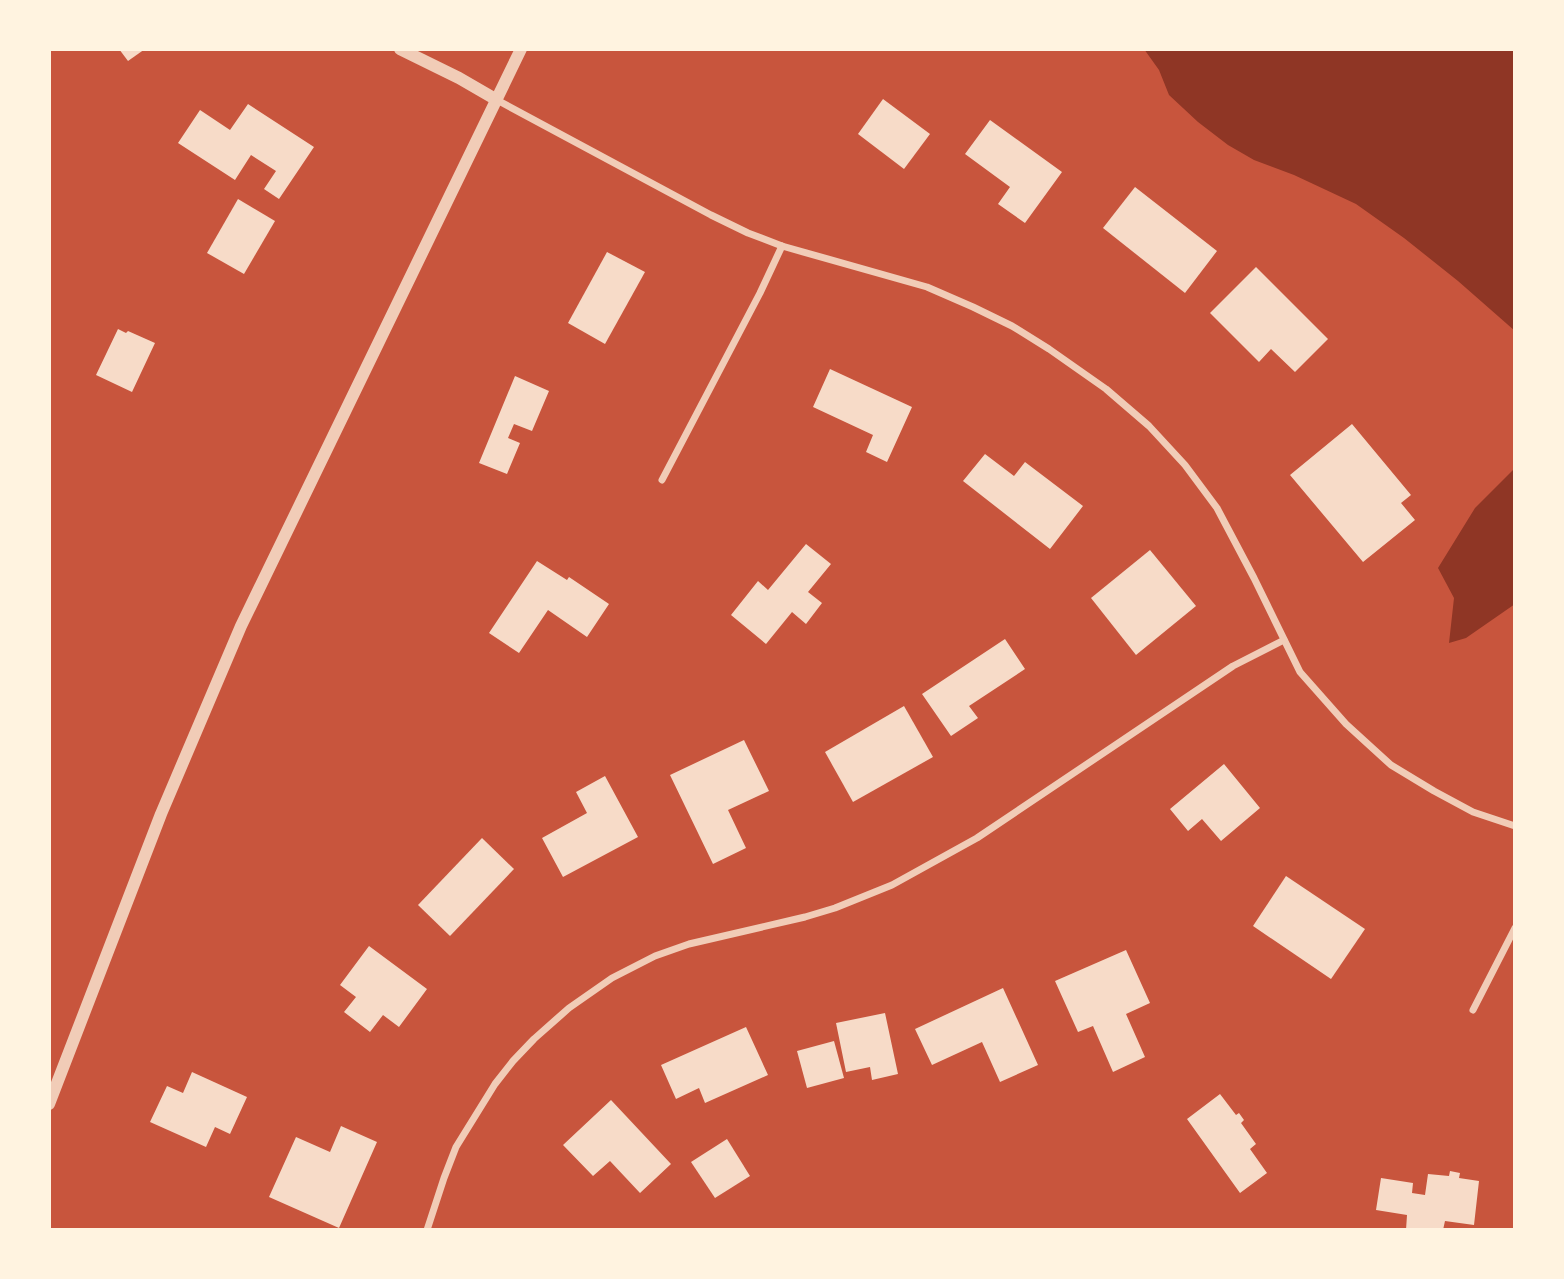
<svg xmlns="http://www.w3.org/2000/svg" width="1564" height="1279" font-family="Inter,sans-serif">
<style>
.water{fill:#8f3625}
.building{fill:#f7dbc8}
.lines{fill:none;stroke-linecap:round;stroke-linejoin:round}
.minor{stroke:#f1ccb7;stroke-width:7}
.tertiary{stroke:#f1ccb7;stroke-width:12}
</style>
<rect width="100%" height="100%" fill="#c8553d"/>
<g class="water">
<polygon points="1144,49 1515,49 1515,331 1458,281 1404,238 1356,204 1294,175 1254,160 1228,145 1198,122 1169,95 1159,70"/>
<polygon points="1515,468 1515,604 1466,638 1449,643 1454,598 1438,568 1475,508"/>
</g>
<g class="building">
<polygon points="119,49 145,49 128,61"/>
<polygon points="883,99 930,134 904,169 858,134"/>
<polygon points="248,104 314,147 279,199 264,189 276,171 251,155 235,180 178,143 200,110 230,130"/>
<polygon points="990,120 1062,172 1025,223 998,204 1010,187 965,154"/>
<polygon points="1135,187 1217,251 1185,293 1103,228"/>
<polygon points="238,199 275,221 244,274 207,253"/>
<polygon points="607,252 645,272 605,344 568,323"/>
<polygon points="1256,267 1328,339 1295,372 1271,349 1259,362 1210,313"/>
<polygon points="118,329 126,333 128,331 155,343 132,392 96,375"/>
<polygon points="830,369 912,407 887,462 866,452 873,435 813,407"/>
<polygon points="515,376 549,391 532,431 514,424 508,438 520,443 507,474 479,463"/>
<polygon points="1352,424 1411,495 1401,503 1415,520 1363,562 1290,475"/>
<polygon points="985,454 1014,476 1025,462 1083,506 1050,549 963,481"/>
<polygon points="806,544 831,564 808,592 822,603 806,624 792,612 766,644 731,615 758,581 768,590"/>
<polygon points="1150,550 1196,606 1136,655 1091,598"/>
<polygon points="537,561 567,580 569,577 609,604 587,637 548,610 519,653 489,633"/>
<polygon points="1005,639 1025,669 969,706 978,718 951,736 922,694"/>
<polygon points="904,706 933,757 853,802 825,752"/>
<polygon points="744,740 769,791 728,810 746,848 713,864 670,775"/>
<polygon points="1224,764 1260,808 1221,841 1202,819 1188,831 1170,809"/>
<polygon points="605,776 638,837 563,877 542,838 587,813 576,792"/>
<polygon points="482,838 514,869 450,936 418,905"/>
<polygon points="1286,876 1365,929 1331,979 1253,926"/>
<polygon points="369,946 427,989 399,1027 383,1015 370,1032 344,1012 356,997 340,985"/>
<polygon points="1126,950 1150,1003 1126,1014 1145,1057 1113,1072 1093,1026 1078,1032 1055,981"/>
<polygon points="1003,988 1038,1065 1000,1082 982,1042 932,1065 915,1029"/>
<polygon points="885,1013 898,1074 872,1080 870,1067 846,1072 836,1023"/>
<polygon points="746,1027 768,1075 705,1103 699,1088 676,1099 661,1065"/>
<polygon points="834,1041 844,1078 807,1088 797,1051"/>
<polygon points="192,1072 247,1097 230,1134 215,1127 206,1147 150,1122 167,1086 183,1093"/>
<polygon points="1220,1094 1236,1115 1239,1113 1244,1120 1241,1123 1256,1144 1250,1149 1267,1173 1240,1193 1187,1119"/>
<polygon points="611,1100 671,1164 640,1193 610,1161 593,1176 563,1145"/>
<polygon points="341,1126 377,1142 339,1228 269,1197 296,1137 330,1152"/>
<polygon points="727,1139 750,1176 715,1198 691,1162"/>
<polygon points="1450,1171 1460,1173 1459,1178 1479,1181 1474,1225 1445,1221 1443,1230 1406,1230 1407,1215 1376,1210 1381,1178 1413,1183 1412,1193 1425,1195 1428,1174 1449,1176"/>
</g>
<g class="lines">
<g class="minor">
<polyline points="497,100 711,215 748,233 782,246 927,287 973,307 1012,326 1049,349 1106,389 1149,426 1185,465 1217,508 1254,578 1300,672 1346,724 1391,765 1434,791 1473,812 1515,826"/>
<polyline points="662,480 760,293 782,246"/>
<polyline points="1473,1010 1515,928"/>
<polyline points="427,1230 444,1178 456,1147 495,1084 513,1061 534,1039 569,1008 612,978 655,956 689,944 805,917 835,908 892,885 977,838 1233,666 1284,640"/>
</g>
<g class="tertiary">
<polyline points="400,49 459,78 497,100"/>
<polyline points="49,1104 161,814 241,626 521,49"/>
</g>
</g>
<rect width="1564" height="1279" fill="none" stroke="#fff3e0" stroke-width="102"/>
</svg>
